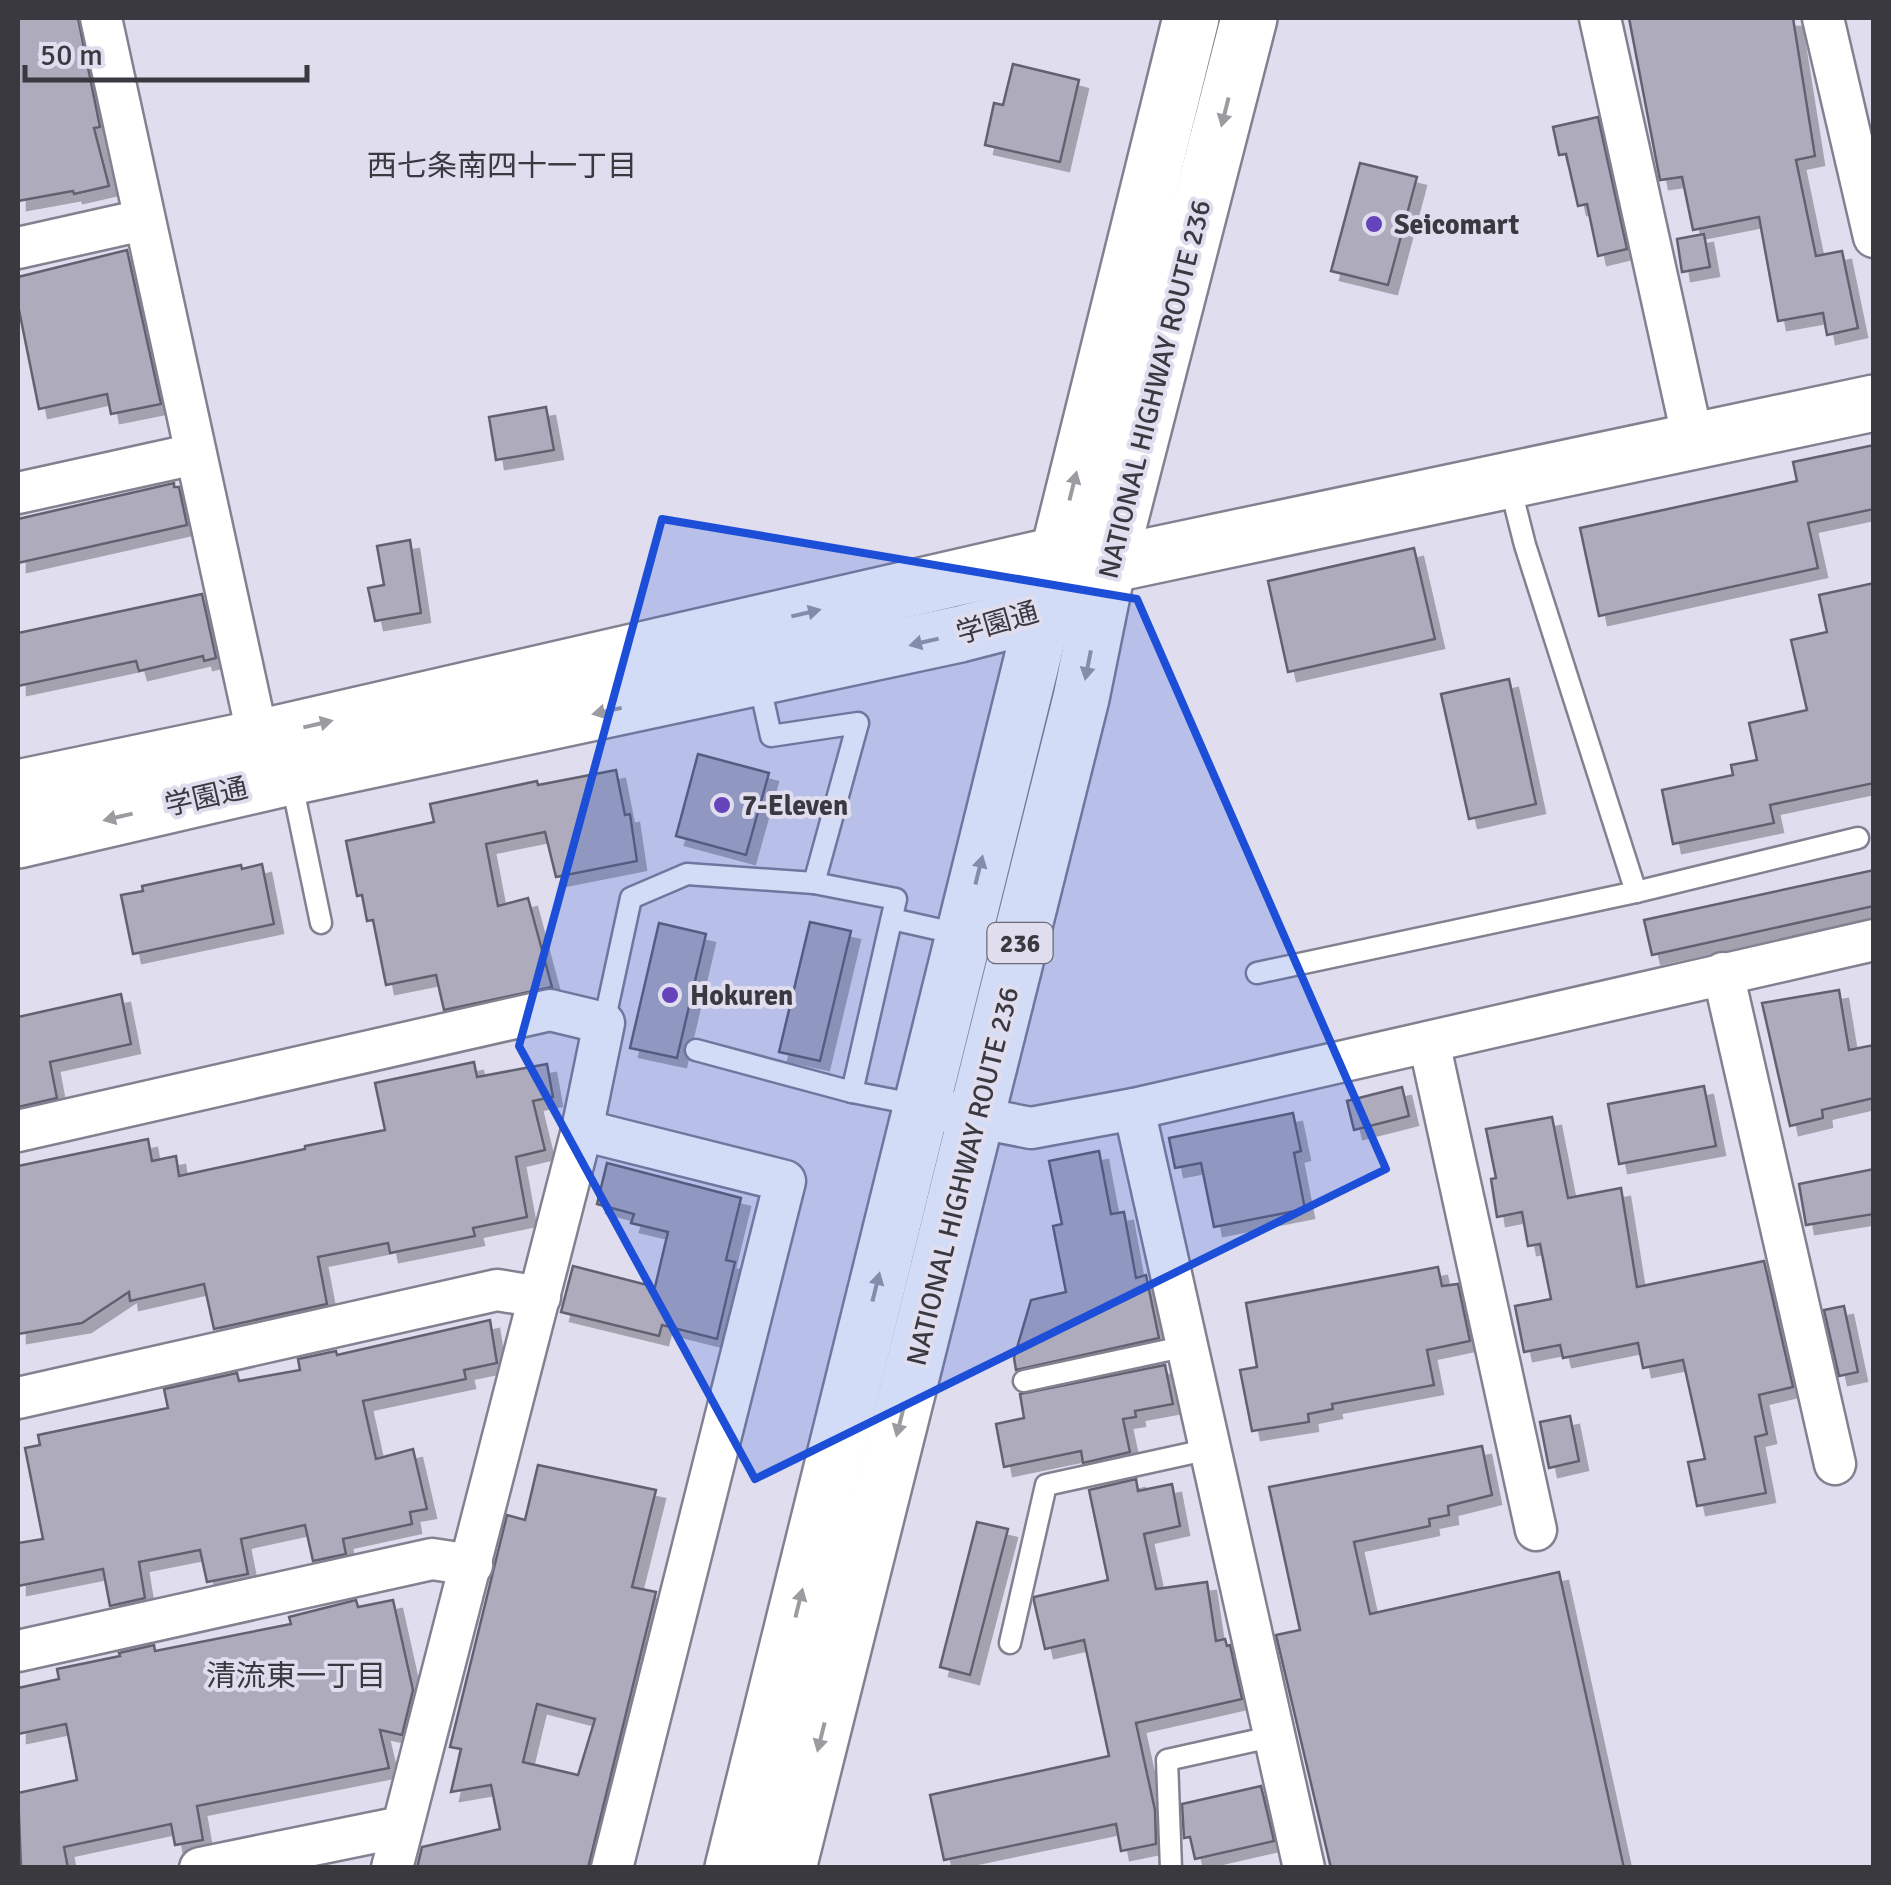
<svg xmlns="http://www.w3.org/2000/svg" width="1891" height="1885" font-family="Signika,'Noto Sans JP',sans-serif">
<style>
.building{fill:#adabbc;stroke:#636170;stroke-width:2.5;fill-rule:evenodd;filter:url(#shadow)}
.lines{fill:none;stroke-linecap:round;stroke-linejoin:round}
.lane-casing{stroke:#838190;stroke-width:25}
.street-casing{stroke:#838190;stroke-width:45}
.secondary-casing{stroke:#838190;stroke-width:60}
.highway-casing{stroke:#838190;stroke-width:60}
.lane{stroke:#fff;stroke-width:20}
.street{stroke:#fff;stroke-width:40}
.secondary{stroke:#fff;stroke-width:55}
.highway{stroke:#fff;stroke-width:55}
.oneway{fill:#9c9ca0}
.marked{fill:#1d4ed8;fill-opacity:0.2;stroke:#1d4ed8;stroke-width:8;stroke-linejoin:round}
.poi-dot{fill:#6443bb;stroke:#dfddee;stroke-width:4}
.labels{text-anchor:middle;stroke-width:8;stroke-linejoin:round;paint-order:stroke}
.shield{fill:#dfddee;stroke:#6c6a74;stroke-width:2.5}
.shield-label{font-size:25px;font-weight:bold;fill:#3a3940}
.poi-label{font-size:28px;font-weight:bold;fill:#3a3940;stroke:#dfddee;text-anchor:start}
.street-label{font-size:28px;fill:#3a3940;stroke:#dfddee}
.neighbourhood-label{font-size:30px;fill:#3a3940;stroke:#dfddee}
</style>
<defs>
<filter id="shadow"><feDropShadow dx="9" dy="9" stdDeviation="0" flood-color="#0004"/></filter>
</defs>
<rect width="100%" height="100%" fill="#dfddee"/>
<g class="building">
<polygon points="18,18 78,18 100,127 94,128 109,186 74,194 73,191 18,201"/>
<polygon points="1629,18 1793,18 1815,156 1796,160 1816,256 1842,251 1858,328 1827,335 1823,313 1778,321 1759,217 1693,230 1682,177 1660,180"/>
<polygon points="1013,64 1079,80 1060,162 985,145 994,103 1003,105"/>
<polygon points="1598,117 1627,249 1598,256 1587,204 1578,206 1566,154 1559,155 1553,127"/>
<polygon points="1360,163 1417,177 1388,285 1331,271"/>
<polygon points="1704,234 1710,267 1682,272 1677,239"/>
<polygon points="127,250 161,404 111,414 107,394 39,409 18,305 18,277"/>
<polygon points="546,407 554,450 496,460 489,417"/>
<polygon points="1874,445 1874,509 1808,523 1818,568 1599,616 1580,528 1797,481 1793,462"/>
<polygon points="174,483 174,487 179,487 187,525 18,563 18,519"/>
<polygon points="410,540 421,613 375,621 368,588 384,585 377,546"/>
<polygon points="1414,548 1435,639 1288,672 1268,581"/>
<polygon points="1874,583 1874,783 1770,805 1774,823 1673,844 1662,790 1733,775 1731,765 1757,760 1749,723 1807,710 1791,640 1827,632 1819,595"/>
<polygon points="202,594 216,658 204,661 203,656 139,671 136,661 18,686 18,633"/>
<polygon points="1509,679 1536,804 1469,819 1441,694"/>
<polygon points="698,754 769,773 746,855 676,836"/>
<polygon points="616,770 625,815 630,814 637,861 556,877 545,832 486,844 498,906 528,898 552,987 444,1010 436,975 386,985 373,920 367,921 362,895 357,896 346,841 434,822 430,804 537,781 538,785"/>
<polygon points="262,864 274,924 133,954 121,895 143,891 142,886 241,865 242,869"/>
<polygon points="1874,870 1874,906 1652,955 1644,920"/>
<polygon points="810,922 851,931 820,1061 779,1052"/>
<polygon points="659,923 706,934 677,1058 630,1048"/>
<polygon points="1839,990 1849,1050 1874,1045 1874,1098 1822,1110 1823,1118 1790,1126 1762,1003"/>
<polygon points="121,994 131,1044 50,1062 57,1098 18,1107 18,1017"/>
<polygon points="474,1062 477,1077 547,1064 553,1097 533,1101 545,1150 516,1157 527,1217 473,1228 475,1236 390,1253 388,1243 318,1257 327,1304 214,1329 204,1284 130,1301 129,1292 82,1323 18,1334 18,1166 148,1139 152,1161 176,1156 179,1176 305,1149 305,1146 385,1130 375,1083"/>
<polygon points="1704,1086 1716,1146 1619,1164 1608,1104"/>
<polygon points="1402,1087 1409,1116 1354,1130 1347,1101"/>
<polygon points="1293,1113 1301,1151 1294,1153 1305,1209 1214,1227 1201,1163 1175,1168 1169,1138"/>
<polygon points="1552,1117 1568,1198 1621,1188 1637,1287 1764,1261 1793,1387 1759,1395 1767,1434 1755,1437 1766,1493 1697,1506 1688,1462 1705,1459 1683,1360 1643,1368 1638,1343 1563,1358 1560,1345 1524,1352 1515,1306 1551,1299 1540,1244 1528,1246 1522,1212 1497,1217 1491,1179 1496,1178 1486,1129"/>
<polygon points="1099,1151 1111,1214 1124,1212 1136,1278 1146,1275 1159,1338 1016,1370 1014,1358 1031,1300 1066,1292 1053,1226 1062,1224 1049,1161"/>
<polygon points="607,1163 741,1198 726,1260 735,1262 717,1339 662,1325 659,1336 561,1312 573,1266 655,1287 668,1232 631,1223 634,1214 597,1204"/>
<polygon points="1874,1169 1874,1214 1806,1225 1799,1184"/>
<polygon points="1438,1267 1442,1286 1458,1284 1470,1341 1427,1350 1434,1385 1332,1404 1333,1409 1308,1414 1309,1422 1252,1431 1240,1370 1257,1367 1246,1303"/>
<polygon points="1844,1306 1858,1372 1839,1376 1824,1310"/>
<polygon points="490,1320 497,1363 464,1370 466,1379 363,1401 376,1459 413,1449 427,1509 410,1512 412,1524 343,1539 346,1554 313,1561 305,1525 241,1539 248,1574 207,1582 200,1550 139,1562 145,1598 110,1606 103,1569 18,1586 18,1543 43,1539 25,1448 40,1445 38,1435 168,1408 164,1389 237,1373 239,1381 300,1370 298,1359 336,1351 337,1355"/>
<polygon points="1165,1365 1173,1404 1135,1411 1136,1417 1123,1419 1130,1452 1083,1463 1081,1451 1004,1467 996,1424 1024,1418 1020,1394"/>
<polygon points="1570,1416 1579,1461 1549,1468 1540,1422"/>
<polygon points="1482,1446 1492,1495 1448,1506 1449,1515 1429,1519 1430,1526 1354,1542 1370,1614 1559,1572 1624,1868 1331,1868 1276,1635 1300,1630 1269,1487"/>
<path d="M538 1465 656 1490 632 1587 656 1592 588 1868H417L422 1847 500 1829 491 1785 451 1792 461 1749 450 1747 507 1515 525 1520ZM537 1704 595 1719 578 1775 523 1762Z"/>
<polygon points="1136,1479 1138,1491 1172,1484 1180,1526 1144,1534 1156,1589 1207,1582 1216,1641 1225,1639 1227,1646 1230,1645 1242,1699 1136,1723 1155,1810 1156,1844 1121,1851 1116,1824 944,1860 930,1795 1109,1756 1084,1640 1045,1649 1034,1601 1034,1597 1108,1580 1089,1490"/>
<polygon points="977,1522 1008,1529 970,1675 940,1667"/>
<polygon points="356,1600 358,1607 393,1600 413,1690 402,1735 380,1730 389,1768 197,1806 203,1840 175,1845 171,1824 64,1847 68,1868 21,1868 18,1793 77,1780 66,1724 18,1734 18,1688 59,1679 57,1669 120,1656 119,1653 154,1645 155,1651 291,1624 289,1617"/>
<polygon points="1261,1786 1274,1841 1195,1859 1190,1837 1184,1838 1182,1804"/>
</g>
<g class="lines">
<g class="lane-casing">
<g id="lane">
<polyline points="1509,482 1525,545 1636,892"/>
<polyline points="758,677 771,736 858,723 814,883 896,899 852,1092 919,1105"/>
<polyline points="283,781 296,803 321,923"/>
<polyline points="892,919 963,935"/>
<polyline points="1257,973 1636,892 1858,838"/>
<polyline points="604,1023 631,898 687,874 814,883"/>
<polyline points="696,1050 852,1092"/>
<polyline points="1024,1381 1187,1346"/>
<polyline points="1010,1643 1046,1485 1210,1449"/>
<polyline points="1171,1868 1167,1760 1275,1736"/>
</g>
</g>
<g class="street-casing">
<g id="street">
<polyline points="101,18 258,738"/>
<polyline points="1600,18 1693,440"/>
<polyline points="1823,18 1874,237"/>
<polyline points="18,248 143,220"/>
<polyline points="18,493 195,454"/>
<polyline points="1723,973 1835,1464"/>
<polyline points="1429,1042 1536,1530"/>
<polyline points="1134,1109 1304,1868"/>
<polyline points="949,1112 1031,1128 1134,1109 1874,940"/>
<polyline points="582,1130 785,1181 612,1868"/>
<polyline points="18,1131 550,1010 604,1023 582,1130 392,1868"/>
<polyline points="18,1398 497,1290 540,1297"/>
<polyline points="18,1651 432,1559 472,1565"/>
<polyline points="200,1868 401,1827"/>
</g>
</g>
<g class="secondary-casing">
<g id="secondary">
<polyline points="18,788 258,738 1056,555 1108,565 1874,403"/>
<polyline points="18,840 281,779 960,634 1041,613 1077,587"/>
</g>
</g>
<g class="highway-casing">
<g id="highway">
<polyline points="733,1868 1191,18"/>
<polyline points="788,1868 1081,698 1108,565 1249,18"/>
</g>
</g>
<use href="#lane" class="lane"/>
<use href="#street" class="street"/>
<use href="#secondary" class="secondary"/>
<use href="#highway" class="highway"/>
</g>
<defs><path id="oneway-solid" d="M-6-.8H1V-3.2L6.5 0L1 3.2V.8H-6Z" transform="scale(2.5)"/></defs>
<g class="oneway">
<use href="#oneway-solid" transform="translate(1225 112) rotate(104)"/>
<use href="#oneway-solid" transform="translate(1073 486) rotate(-76)"/>
<use href="#oneway-solid" transform="translate(806 613) rotate(-13)"/>
<use href="#oneway-solid" transform="translate(924 642) rotate(167)"/>
<use href="#oneway-solid" transform="translate(1088 665) rotate(101)"/>
<use href="#oneway-solid" transform="translate(607 711) rotate(168)"/>
<use href="#oneway-solid" transform="translate(318 724) rotate(-13)"/>
<use href="#oneway-solid" transform="translate(118 817) rotate(167)"/>
<use href="#oneway-solid" transform="translate(979 870) rotate(-76)"/>
<use href="#oneway-solid" transform="translate(876 1287) rotate(-76)"/>
<use href="#oneway-solid" transform="translate(900 1422) rotate(104)"/>
<use href="#oneway-solid" transform="translate(799 1603) rotate(-76)"/>
<use href="#oneway-solid" transform="translate(821 1737) rotate(104)"/>
</g>
<path class="marked" d="M662 519 1137 599 1386 1169 755 1479 519 1046Z"/>
<g class="poi-dot">
<circle cx="1374" cy="224" r="10"/>
<circle cx="722" cy="805" r="10"/>
<circle cx="670" cy="995" r="10"/>
</g>
<g class="labels">
<rect class="shield" x="987.5" y="923" width="65" height="40" rx="8"/>
<g class="shield-label">
<text x="1020" y="952">236</text>
</g>
<g class="poi-label">
<text x="1394" y="234">Seicomart</text>
<text x="742" y="815">7-Eleven</text>
<text x="690" y="1005">Hokuren</text>
</g>
<g class="street-label">
<text transform="translate(1154 389) rotate(-76)" y="10">NATIONAL HIGHWAY ROUTE 236</text>
<text transform="translate(997 622) rotate(-16)" y="10">学園通</text>
<text transform="translate(206 796) rotate(-13)" y="10">学園通</text>
<text transform="translate(962 1176) rotate(-76)" y="10">NATIONAL HIGHWAY ROUTE 236</text>
</g>
<g class="neighbourhood-label">
<text x="502" y="176">西七条南四十一丁目</text>
<text x="296" y="1686">清流東一丁目</text>
</g>
</g>
<rect width="1891" height="1885" fill="none" stroke="#3a3940" stroke-width="40"/>
<path d="M25 65v15h282v-15" fill="none" stroke="#3a3940" stroke-width="5"/>
<text x="40" y="65" font-size="30" fill="#3a3940" stroke="#dfddee" stroke-width="8" paint-order="stroke">50 m</text>
</svg>
